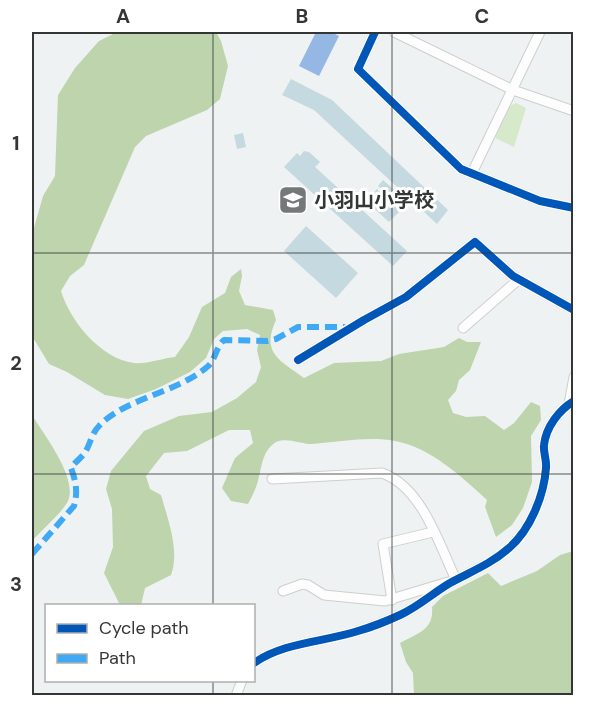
<svg xmlns="http://www.w3.org/2000/svg" width="605" height="727" font-family="'DM Sans','Noto Sans JP',sans-serif">
<style>
.green{fill:#d6e9cb}
.forest{fill:#bdd4ad}
.water{fill:#95b7e3}
.building{fill:#c4d9e0}
.lines{fill:none;stroke-linecap:round;stroke-linejoin:round}
.street-casing{stroke:#cdcfcf;stroke-width:11}
.street{stroke:#fdfdfd;stroke-width:9}
.quiet{stroke:#3fa9f5;stroke-width:6;stroke-dasharray:12 6;stroke-linecap:butt}
.cycleway-casing{stroke:#fff;stroke-width:11}
.cycleway{stroke:#0057b8;stroke-width:8}
.grid{fill:none;stroke:#343636;stroke-width:1.5;stroke-opacity:0.55}
.labels{text-anchor:middle;stroke-width:6;stroke-linejoin:round;paint-order:stroke}
.poi-label{font-size:20px;font-weight:bold;fill:#343636;stroke:#fff;text-anchor:start}
.neatline{fill:none;stroke:#343636;stroke-width:2}
.grid-label{font-size:20px;text-anchor:middle;font-weight:bold;fill:#343636}
</style>
<rect width="100%" height="100%" fill="#eff2f2"/>
<polygon class="green" points="516,103 526,108 514,147 495,138 508,107"/>
<g class="forest">
<path d="M117 32H216L221 41 228 66 220 99 207 110 146 136 135 147 84 265 70 276 61 291C70 321 101 359 134 363 143 365 164 358 175 357L189 337 202 307 225 293 231 277 241 269 242 276 239 291 245 305 273 310 276 320C261 353 279 360 304 378L334 363 381 361 399 354 444 347 459 338 467 342H481L470 370 459 380 456 391 448 400 453 413 466 417 485 416 504 430 514 423 531 402 540 406 541 420 531 436 532 482 523 508 512 525 496 537 485 507 487 500C462 477 430 447 395 441 369 436 339 442 312 444 301 444 286 437 276 442 260 452 262 472 256 487 254 493 251 498 248 504L231 501 222 488 235 458 253 443 250 430H229L187 451 164 453 146 476 150 489 161 495C168 520 180 551 171 575L145 588 141 605H120L104 573 113 547 112 509 106 489 111 471 144 431 179 416 212 412 237 398 256 382 261 367 257 350 260 335 247 329 223 331 214 339 206 358 190 372 156 389 128 399 105 395 67 372 49 364 32 336V235L43 196 55 176 58 95 75 68 99 41Z"/>
<path d="M32 415C44 435 80 480 67 503 60 514 41 531 32 541Z"/>
<path d="M573 551V695H414L413 673 406 662 400 643C418 633 434 630 432 607L443 596 488 573 501 586 537 571 560 555Z"/>
</g>
<polygon class="water" points="316,32 331,32 339,36 319,76 299,66"/>
<g class="building">
<polygon points="291,79 332,100 448,210 437,224 314,110 282,95"/>
<polygon points="243,133 246,147 237,149 234,135"/>
<polygon points="304,151 309,152 320,162 315,167 407,251 393,266 284,167 297,153 300,156"/>
<polygon points="383,180 407,201 401,208 378,186"/>
<polygon points="377,189 400,211 389,222 366,201"/>
<polygon points="306,226 358,273 336,298 284,251"/>
</g>
<g class="lines">
<g class="street-casing">
<g id="street">
<polyline points="375,32 358,69 461,169 540,201 574,208"/>
<polyline points="394,32 513,90 574,111"/>
<polyline points="472,173 540,32"/>
<polyline points="463,328 518,280"/>
<polyline points="298,360 364,320 406,297 475,242 513,276 574,310"/>
<polyline points="569,404 574,377"/>
<path d="M272 479 382 473C422 487 439 544 456 580"/>
<polyline points="283,591 302,584 308,585 324,595 385,601 448,582"/>
<polyline points="392,600 383,544 433,532"/>
<path d="M254 663C284 642 324 642 358 631 372 627 387 621 400 615 418 607 433 593 450 583 470 572 491 564 509 548 530 530 544 496 546 468 547 460 543 452 544 445 546 427 559 410 574 401"/>
<polyline points="236,696 242,680"/>
</g>
</g>
<use href="#street" class="street"/>
<path class="quiet" d="M32 554 74 506C78 493 76 481 71 468 75 462 80 459 84 454 90 446 91 434 99 426 125 398 177 393 207 367 216 360 215 348 224 340L267 341 276 339 298 327H344L346 331"/>
<g class="cycleway-casing">
<g id="cycleway">
<polyline points="375,32 358,69 461,169 540,201 574,208"/>
<polyline points="298,360 364,320 406,297 475,242 513,276 574,310"/>
<path d="M254 663C284 642 324 642 358 631 372 627 387 621 400 615 418 607 433 593 450 583 470 572 491 564 509 548 530 530 544 496 546 468 547 460 543 452 544 445 546 427 559 410 574 401"/>
</g>
</g>
<use href="#cycleway" class="cycleway"/>
</g>
<path class="grid" d="M213 32V606M392 32V696M32 253H574M32 474H574M213 680V696"/>
<defs>
<g id="school-square" transform="scale(1.5)"><rect x="-9" y="-9" width="18" height="18" rx="4" fill="#757878" stroke="#fff"/><path d="M0-5L7-2L0 1L-7-2ZM-4 1L0 2.5L4 1V4Q0 6-4 4Z" fill="#fff"/></g>
</defs>
<g fill-rule="evenodd">
<use href="#school-square" x="293" y="200"/>
</g>
<g class="labels">
<g class="poi-label">
<text x="314" y="207">小羽山小学校</text>
</g>
</g>
<rect width="605" height="727" fill="none" stroke="#ffffff" stroke-width="66"/>
<rect x="45" y="604" width="210" height="78" fill="#ffffff" stroke="#aeafaf" stroke-width="1.5"/>
<rect x="57" y="624" width="30" height="9" fill="#0057b8" stroke="#aeafaf" stroke-width="1.5"/>
<text x="99" y="634" font-size="18" fill="#343636">Cycle path</text>
<rect x="57" y="654" width="30" height="9" fill="#3fa9f5" stroke="#aeafaf" stroke-width="1.5"/>
<text x="99" y="664" font-size="18" fill="#343636">Path</text>
<rect x="33" y="33" width="539" height="661" class="neatline"/>
<g class="grid-label">
<text x="123" y="23">A</text>
<text x="302" y="23">B</text>
<text x="482" y="23">C</text>
<text x="16" y="150">1</text>
<text x="16" y="370">2</text>
<text x="16" y="591">3</text>
</g>
</svg>
